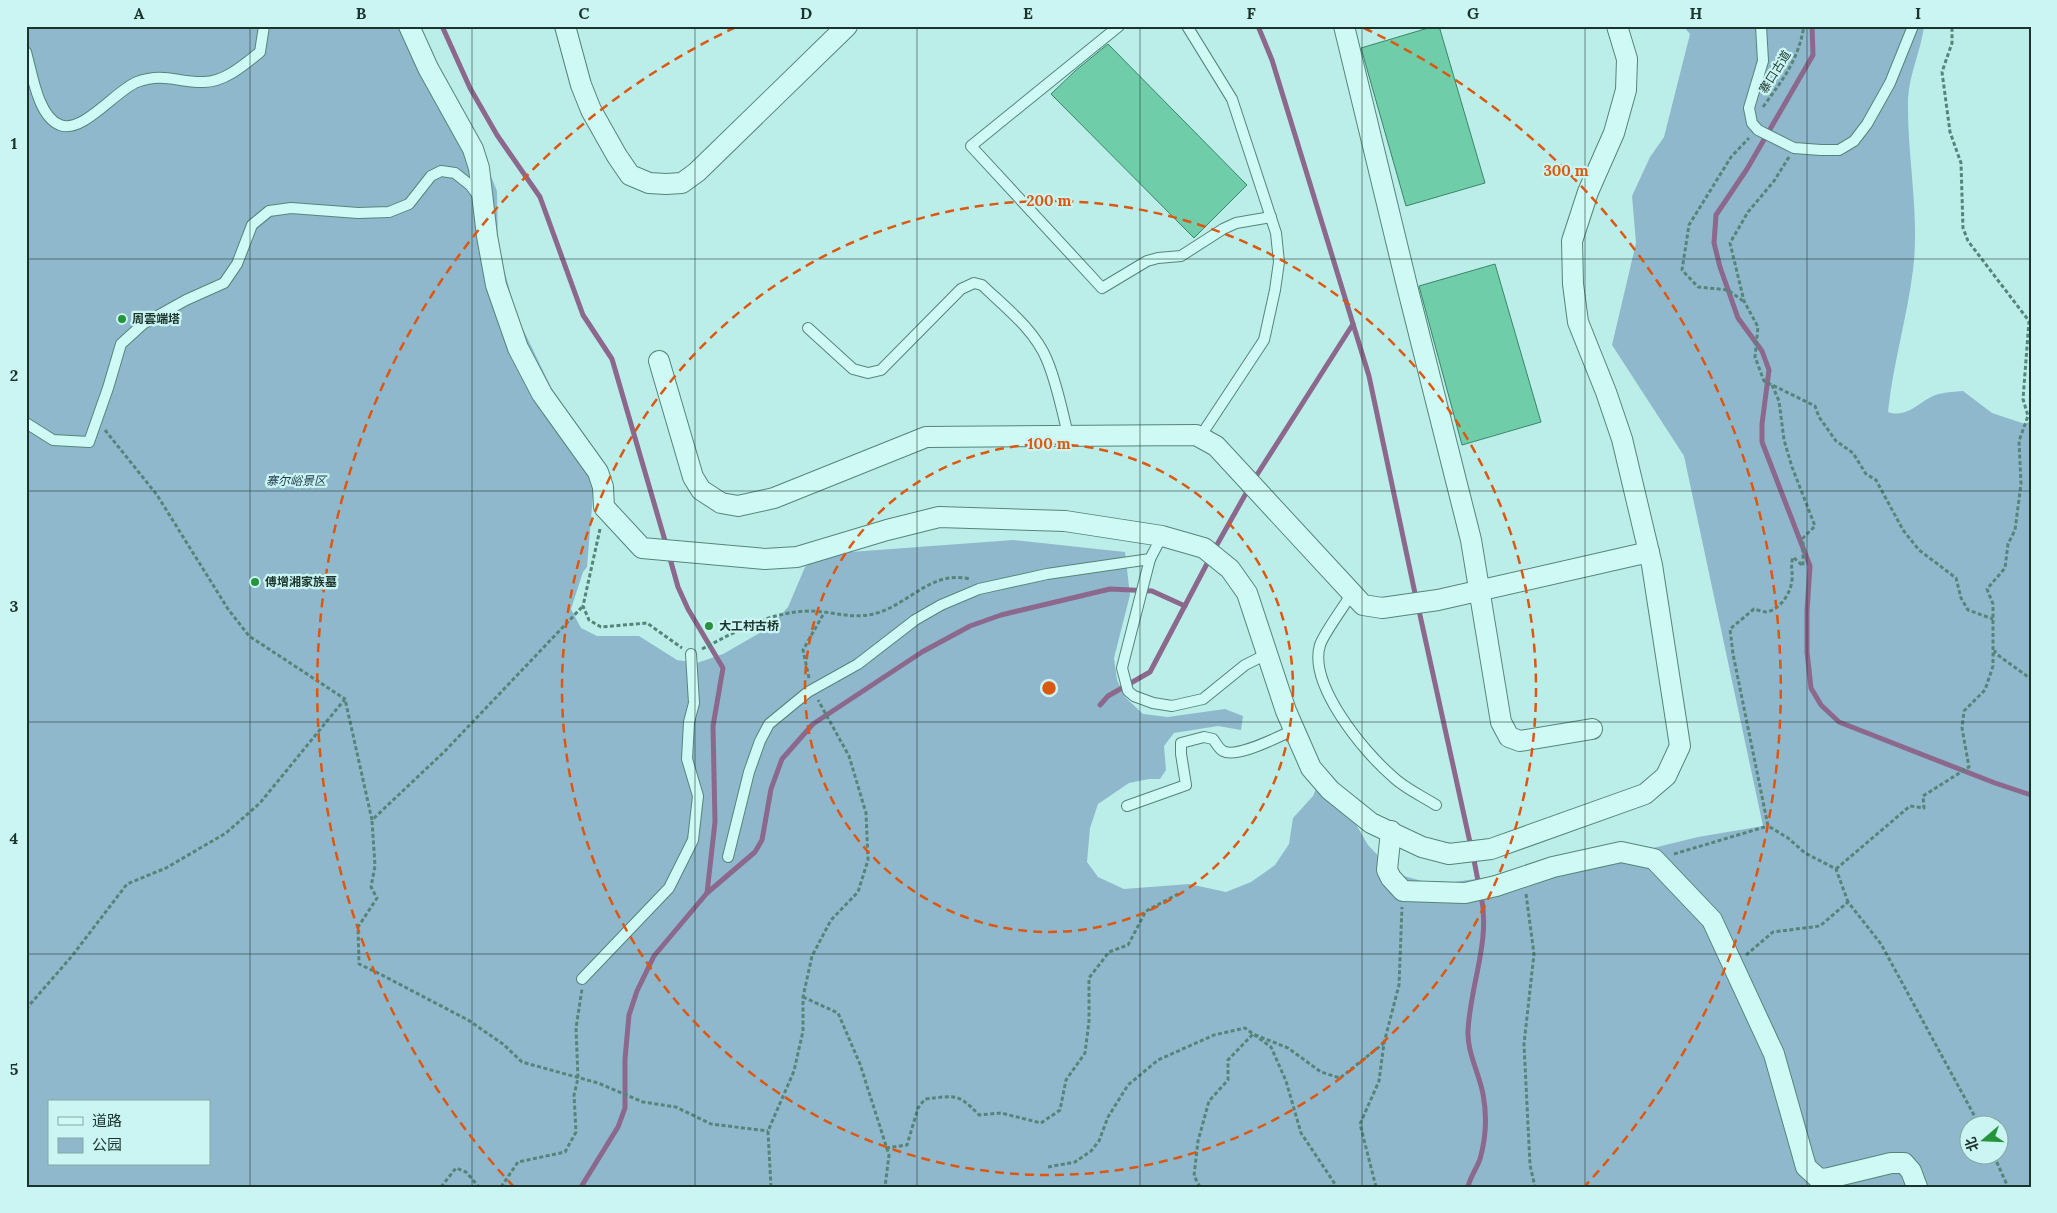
<svg xmlns="http://www.w3.org/2000/svg" width="2057" height="1213" font-family="Lora,'Noto Sans SC',serif">
<style>
.green{fill:#90b8cc;fill-rule:evenodd}
.lines{fill:none;stroke-linecap:round;stroke-linejoin:round}
.stream{stroke:#8b688c;stroke-width:5}
.building{fill:#70cdaa;stroke:#3b8568}
.lane-casing{stroke:#558579;stroke-width:12}
.street-casing{stroke:#558579;stroke-width:22}
.path{stroke:#558579;stroke-width:3;stroke-dasharray:4 2.5;stroke-linecap:butt}
.lane{stroke:#cef9f5;stroke-width:10}
.street{stroke:#cef9f5;stroke-width:20}
.grid{fill:none;stroke:#1a342c;stroke-width:1;stroke-opacity:0.55}
.ring{fill:none;stroke:#de570e;stroke-width:2.5;stroke-dasharray:9 6}
.poi-dot{fill:#25953b;stroke:#cbf5f2;stroke-width:2}
.labels{text-anchor:middle;stroke-width:4.5;stroke-linejoin:round;paint-order:stroke}
.street-label{font-size:12px;fill:#1a342c;stroke:#cbf5f2}
.poi-label{font-size:12px;font-weight:bold;fill:#1a342c;stroke:#cbf5f2;text-anchor:start}
.park-label{font-size:12px;font-style:italic;fill:#213b51;stroke:#cbf5f2}
.centre{fill:#de570e;stroke:#cbf5f2;stroke-width:2.5}
.ring-label{font-size:15px;text-anchor:middle;font-weight:bold;fill:#de570e;stroke:#cbf5f2;stroke-width:4.5;stroke-linejoin:round;paint-order:stroke}
.neatline{fill:none;stroke:#1a342c;stroke-width:2}
.grid-label{font-size:16px;text-anchor:middle;font-weight:bold;fill:#1a342c}
</style>
<rect width="100%" height="100%" fill="#bceee9"/>
<path class="green" d="M26 26H414L477 141 497 191 498 249 518 319 553 391 596 459 587 567 583 572 571 609 581 628 597 636H639L677 660 697 663 723 654 770 627 788 607 805 567 816 557 837 553 1013 540 1125 552 1130 595 1114 658 1117 680 1125 697 1143 714 1168 717 1225 709 1243 716 1241 730 1218 726 1174 733 1164 746 1166 770 1160 779H1149L1129 783 1098 804 1090 828 1087 862 1098 877 1124 889 1189 884 1226 892 1251 882 1275 865 1289 844 1293 818 1313 796 1324 769 1368 845 1396 874 1422 881 1454 882 1490 877 1603 847 1623 845 1653 848 1698 837 1763 826 1684 456 1612 345 1636 243 1632 196 1650 157 1664 137 1690 34 1683 26H1924C1921 51 1909 74 1908 100 1907 157 1920 214 1913 270 1907 318 1893 364 1888 412 1906 418 1916 405 1931 397 1941 392 1952 392 1963 391L1992 413 2025 424 2031 421V1187H26ZM49 1102H209V1164H49ZM1970 1126H2000V1156H1970Z"/>
<g class="lines">
<g class="stream">
<polyline points="442,26 470,88 497,135 540,197 583,315 612,359 666,544"/>
<polyline points="1258,26 1272,60 1369,376 1416,598"/>
<polyline points="1812,26 1813,55 1747,169 1716,215 1714,243 1720,267 1738,318 1762,351 1769,370 1762,424 1762,442 1810,566 1807,611 1807,652 1811,688 1821,705 1839,722 1995,783 2031,795"/>
<polyline points="1253,481 1353,324"/>
<polyline points="1214,550 1249,488"/>
<polyline points="1418,606 1471,847"/>
<polyline points="1100,705 1108,696 1150,672 1210,558"/>
<polyline points="1473,855 1479,886"/>
<polyline points="707,893 755,852 762,840 771,789 782,759 813,724 922,652 970,626 1001,615 1110,589 1152,591 1185,606"/>
<polyline points="581,1187 618,1127 625,1108 625,1059 629,1015 637,991 654,956 707,893 715,822 713,726 723,668 688,609 678,587 669,555"/>
<path d="M1468 1187C1470 1177 1477 1168 1480 1159 1486 1138 1487 1115 1483 1094 1479 1073 1467 1052 1468 1031 1470 985 1491 941 1481 895"/>
</g>
</g>
<g class="building">
<polygon points="1435,26 1439,26 1485,183 1406,206 1361,48"/>
<polygon points="1108,44 1247,185 1194,238 1051,94 1075,71"/>
<polygon points="1495,264 1541,422 1462,445 1419,286"/>
</g>
<g class="lines">
<g class="lane-casing">
<g id="lane">
<polyline points="1119,26 971,146 1102,288 1147,261 1158,258 1181,256 1223,229 1236,223 1271,217"/>
<polyline points="1187,26 1232,99 1276,233 1279,262 1275,290 1264,340 1200,437"/>
<polyline points="1761,26 1763,61 1749,108 1752,123 1758,130 1794,148 1821,150 1839,150 1854,141 1867,124 1890,83 1913,26"/>
<path d="M26 52C32 73 38 117 60 125 83 134 116 90 137 82 164 72 179 83 204 82 225 82 245 64 260 52L264 26"/>
<path d="M808 328 853 369 868 373 881 370 961 289 974 283 982 285C1005 307 1035 330 1047 360 1057 384 1062 410 1068 435"/>
<polyline points="26,423 53,440 89,442 108,388 121,344 143,324 186,300 224,283 237,264 252,225 269,211 291,208 358,213 389,212 409,204 431,176 441,171 455,173 470,185 479,197"/>
<polyline points="1150,559 1122,668 1128,691 1134,696 1153,703 1172,706 1203,699 1245,665 1267,654"/>
<path d="M1352 593C1345 605 1324 633 1320 645 1308 684 1363 751 1392 776 1404 788 1422 796 1436 805"/>
<path d="M1127 806 1186 785 1181 754V743L1204 737 1213 739C1216 743 1219 749 1223 751 1237 759 1279 736 1294 730"/>
<polyline points="728,857 749,772 760,741 769,724 808,692 858,664 915,620 941,605 979,589 1047,574 1150,559 1162,536"/>
<polyline points="582,979 669,888 693,840 698,796 687,759 689,722 694,703 691,654"/>
</g>
</g>
<g class="street-casing">
<g id="street">
<polyline points="409,26 428,68 473,149 479,168 487,236 496,285 518,348 542,394 598,472 603,487 604,507 642,548 765,559 797,557 887,530 939,517 1065,521 1162,536 1204,548 1230,569 1247,593 1286,711 1311,768 1330,790 1371,823 1422,847 1449,854 1491,849 1645,794 1666,776 1680,746 1652,565 1622,439 1606,392 1578,322 1573,284 1572,241 1588,192 1614,133 1626,90 1627,59 1617,26"/>
<polyline points="565,26 581,85 591,110 617,156 630,175 649,183 666,184 682,183 697,172 847,26"/>
<polyline points="1344,26 1408,290 1471,540 1501,722 1509,737 1520,741 1592,729"/>
<polyline points="659,361 693,477 701,490 721,503 738,506 774,498 926,437 1196,435 1216,446 1363,605 1382,608 1438,600 1649,552"/>
<polyline points="1391,831 1387,870 1391,878 1403,891 1465,893 1496,886 1553,867 1621,852 1654,859 1712,920 1774,1054 1806,1167 1818,1178 1825,1179 1891,1163 1904,1163 1911,1171 1917,1187"/>
</g>
</g>
<g class="path">
<path d="M1763 107C1783 79 1798 61 1804 26"/>
<polyline points="1789,157 1774,181 1748,212 1730,243 1744,301 1758,327 1755,357 1764,381 1815,406 1819,417 1836,441 1853,453 1866,474 1876,480 1903,530 1919,550 1956,578 1961,598 1968,610 1993,619"/>
<polyline points="1743,301 1728,290 1698,287 1682,270 1689,225 1731,157 1749,138"/>
<path d="M1772 385 1779 401 1784 440 1792 467 1815 526 1803 538V566L1793 557C1790 567 1793 571 1792 580 1791 593 1780 610 1766 612 1763 612 1758 610 1754 609L1730 629 1733 654 1768 826 1788 838 1805 853 1836 869 1848 902"/>
<polyline points="105,430 157,495 228,609 249,636 345,699"/>
<polyline points="600,529 583,606 589,620 601,627 647,623 682,648"/>
<path d="M702 649C737 631 769 612 809 611 833 611 856 621 880 612 912 601 933 570 970 579"/>
<polyline points="1995,650 1995,653 2031,679"/>
<polyline points="809,678 803,650 824,613"/>
<polyline points="372,821 375,866 371,887 377,898 358,927 359,964 378,973 468,1020 503,1044 522,1062 598,1083 643,1102 676,1107 711,1124 768,1131"/>
<polyline points="1674,854 1768,826"/>
<polyline points="1836,869 1910,806 1924,808 1923,796 1969,767 1962,728 1964,711 1985,690 1993,666 1993,604 1987,589 2005,568 2008,544 2015,530 2021,484 2019,441 2028,416 2023,399 2029,321 1968,241 1963,228 1961,163 1950,132 1942,72 1952,43 1952,26"/>
<polyline points="1526,894 1534,954 1524,1044 1530,1165 1535,1187"/>
<polyline points="1746,955 1773,932 1820,926 1848,902 1881,944 1980,1126"/>
<polyline points="803,997 838,1013 860,1064 889,1155 885,1187"/>
<polyline points="26,1009 72,956 127,884 166,868 226,833 260,803 345,699 372,820 445,751 583,606"/>
<path d="M886 1148 907 1145 918 1108 925 1099C956 1096 957 1092 979 1115L1001 1113 1041 1123 1060 1110 1066 1080 1085 1053 1089 1021V978L1109 952 1128 945 1146 911 1180 893"/>
<polyline points="1994,1156 2008,1187"/>
<polyline points="1048,1167 1075,1162 1091,1151 1099,1141 1108,1117 1128,1085 1158,1060 1214,1035 1245,1028 1271,1047 1286,1081 1301,1133 1337,1187"/>
<polyline points="441,1187 456,1168 466,1172 479,1187"/>
<polyline points="501,1187 518,1162 565,1152 576,1132 574,1095 578,1078 576,1028 582,989"/>
<polyline points="771,1187 768,1131 794,1071 803,1031 803,997 812,956 831,920 858,892 868,860 866,813 849,756 818,700"/>
<polyline points="1200,1187 1194,1176 1198,1141 1209,1101 1228,1080 1228,1060 1253,1034 1288,1048 1321,1072 1340,1078 1384,1043"/>
<polyline points="1376,1187 1360,1124 1379,1081 1384,1043 1399,985 1402,907"/>
</g>
<use href="#lane" class="lane"/>
<use href="#street" class="street"/>
</g>
<path class="grid" d="M250 26V1187M472 26V1187M695 26V1187M917 26V1187M1140 26V1187M1362 26V1187M1585 26V1187M1807 26V1187M26 259H2031M26 491H2031M26 722H2031M26 954H2031"/>
<g class="ring">
<circle cx="1049" cy="688" r="244"/>
<circle cx="1049" cy="688" r="487"/>
<path d="M514 1187A731 731 0 0 1 734 28M1364 28A731 731 0 0 1 1584 1187"/>
</g>
<g class="poi-dot">
<circle cx="122" cy="319" r="5"/>
<circle cx="255" cy="582" r="5"/>
<circle cx="709" cy="626" r="5"/>
</g>
<g class="labels">
<g class="street-label">
<text transform="translate(1775 72) rotate(-58)" y="4">寨口古道</text>
</g>
<g class="poi-label">
<text x="132" y="323">周雲端塔</text>
<text x="265" y="586">傅增湘家族墓</text>
<text x="719" y="630">大工村古桥</text>
</g>
<g class="park-label">
<text x="296" y="485">寨尔峪景区</text>
</g>
</g>
<circle cx="1049" cy="688" r="8" class="centre"/>
<g class="ring-label">
<text x="1566" y="176">300 m</text>
<text x="1049" y="206">200 m</text>
<text x="1049" y="449">100 m</text>
</g>
<rect width="2057" height="1213" fill="none" stroke="#cbf5f2" stroke-width="55"/>
<rect x="48" y="1100" width="162" height="65" fill="#cbf5f2" stroke="#84a8a3"/>
<rect x="58" y="1117" width="25" height="8" fill="#cef9f5" stroke="#84a8a3"/>
<text x="92" y="1126" font-size="15" fill="#1a342c">道路</text>
<rect x="58" y="1138" width="25" height="15" fill="#90b8cc" stroke="#84a8a3"/>
<text x="92" y="1150" font-size="15" fill="#1a342c">公园</text>
<g transform="translate(1984 1140) rotate(251)"><circle r="24" fill="#cbf5f2" stroke="#84a8a3"/>
<path d="M0-4L9 19L0 12L-9 19Z" fill="#25953b"/>
<text y="-8" font-size="14" font-weight="bold" text-anchor="middle" fill="#1a342c">北</text>
</g>
<rect x="28" y="28" width="2002" height="1158" class="neatline"/>
<g class="grid-label">
<text x="139" y="19">A</text>
<text x="361" y="19">B</text>
<text x="584" y="19">C</text>
<text x="806" y="19">D</text>
<text x="1028" y="19">E</text>
<text x="1251" y="19">F</text>
<text x="1473" y="19">G</text>
<text x="1696" y="19">H</text>
<text x="1918" y="19">I</text>
<text x="14" y="149">1</text>
<text x="14" y="381">2</text>
<text x="14" y="612">3</text>
<text x="14" y="844">4</text>
<text x="14" y="1075">5</text>
</g>
</svg>
